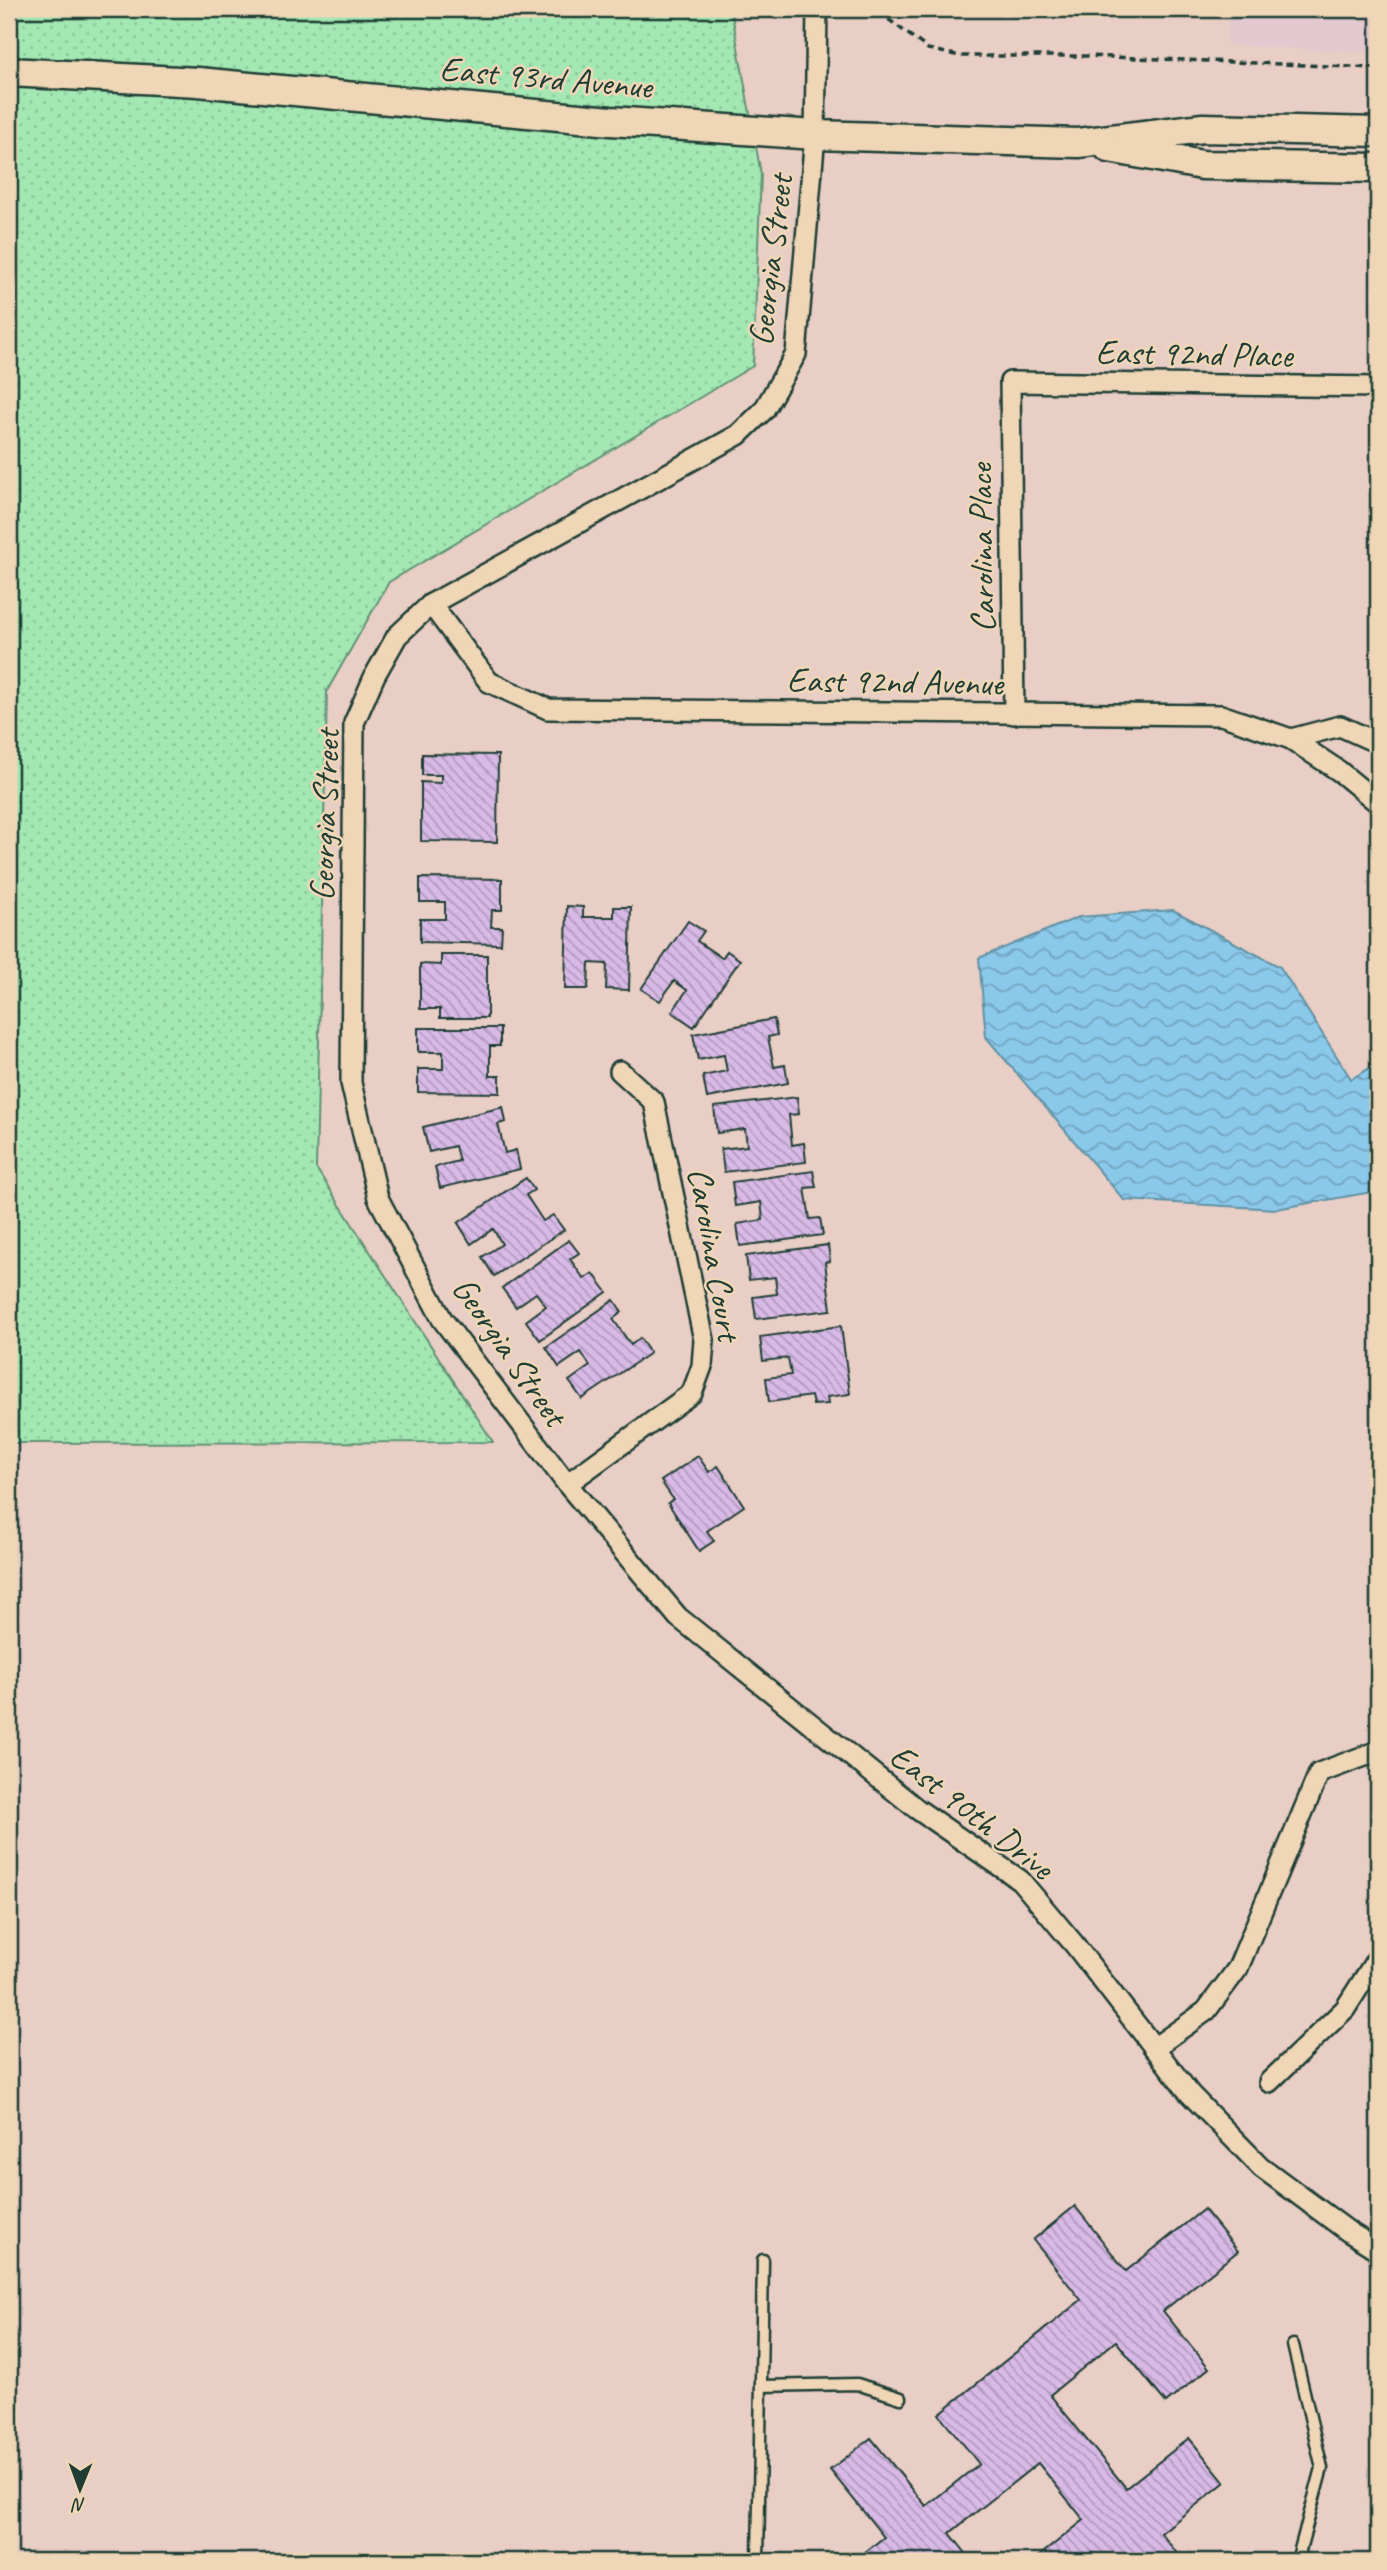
<svg xmlns="http://www.w3.org/2000/svg" width="1387" height="2570" font-family="Caveat,sans-serif">
<style>
.built{fill:#e4c8cf}
.grass{fill:url(#grass-dots);stroke:#619274;stroke-width:2}
.water{fill:url(#water-waves);stroke:#6091a2;stroke-width:2}
.building{fill:url(#building-back-hatch);stroke:#1f3d34;stroke-width:2}
.lines{fill:none;stroke-linecap:round;stroke-linejoin:round}
.lane-casing{stroke:#1f3d34;stroke-width:15}
.street-casing{stroke:#1f3d34;stroke-width:24}
.secondary-casing{stroke:#1f3d34;stroke-width:33}
.path{stroke:#1f3d34;stroke-width:3.5;stroke-dasharray:7 5;stroke-linecap:butt}
.lane{stroke:#eed6b6;stroke-width:10}
.street{stroke:#eed6b6;stroke-width:19}
.secondary{stroke:#eed6b6;stroke-width:28}
.labels{text-anchor:middle;stroke-width:5;stroke-linejoin:round;paint-order:stroke}
.street-label{font-size:35px;fill:#1f3d34;stroke:#eed6b6}
</style>
<defs>
<pattern id="grass-dots" width="8" height="8" patternUnits="userSpaceOnUse" patternTransform="scale(1.75)"><rect width="8" height="8" fill="#a3e7b3"/><path d="M2 2h.1M6 6h.1" fill="none" stroke="#8cc79b" stroke-width="1.8" stroke-linecap="round"/></pattern>
<pattern id="water-waves" width="16" height="10" patternUnits="userSpaceOnUse" patternTransform="scale(1.75)"><rect width="16" height="10" fill="#8bc9eb"/><path d="M0 5q4-4 8 0t8 0" fill="none" stroke="#71a4bf"/></pattern>
<pattern id="building-back-hatch" width="6" height="6" patternUnits="userSpaceOnUse" patternTransform="scale(1.75)"><rect width="6" height="6" fill="#d9bae7"/><path d="M-1 5l2 2M0 0l6 6M5-1l2 2" fill="none" stroke="#af98bc"/></pattern>
</defs>
<rect width="100%" height="100%" fill="#e8cec5"/>
<filter id="ink" filterUnits="userSpaceOnUse"><feTurbulence type="fractalNoise" baseFrequency=".0143" numOctaves="2"/><feDisplacementMap in="SourceGraphic" scale="14" xChannelSelector="R" yChannelSelector="G"/><feConvolveMatrix kernelMatrix="1 2 1 2 8 2 1 2 1" color-interpolation-filters="sRGB"/></filter>
<g filter="url(#ink)">
<polygon class="built" points="1228,9 1378,9 1378,53 1227,45"/>
<polygon class="grass" points="9,9 731,9 761,174 753,366 389,582 327,691 316,1168 493,1442 9,1443"/>
<polygon class="water" points="1173,910 1280,967 1351,1079 1378,1063 1378,1191 1276,1209 1124,1200 986,1037 979,958 1079,917"/>
<g class="building">
<polygon points="422,754 498,755 497,842 421,841 421,782 441,783 441,775 422,775"/>
<polygon points="420,878 502,879 502,910 492,910 491,927 502,927 501,944 420,942 420,919 445,919 445,902 420,902"/>
<polygon points="567,906 583,907 583,917 614,917 614,907 631,907 629,990 606,989 607,964 589,963 588,989 565,989"/>
<polygon points="688,921 704,931 697,941 722,958 727,951 740,960 694,1027 672,1012 687,990 674,981 660,1001 641,989"/>
<polygon points="441,955 487,955 487,1018 440,1018 440,1009 420,1009 420,964 441,965"/>
<polygon points="774,1019 777,1035 768,1037 774,1067 785,1065 788,1083 707,1098 703,1076 727,1071 724,1055 698,1060 693,1034"/>
<polygon points="418,1028 500,1028 500,1046 490,1046 490,1076 500,1076 500,1093 418,1092 418,1069 443,1069 443,1052 418,1052"/>
<polygon points="797,1097 799,1114 789,1115 792,1145 804,1143 806,1162 724,1172 721,1149 747,1146 745,1129 717,1133 714,1107"/>
<polygon points="503,1107 506,1122 498,1124 505,1153 516,1150 520,1169 440,1188 435,1167 459,1161 455,1146 429,1152 423,1127"/>
<polygon points="813,1171 816,1187 805,1188 810,1219 820,1218 823,1235 740,1246 737,1224 763,1220 761,1202 735,1206 732,1182"/>
<polygon points="526,1178 534,1190 526,1195 543,1221 553,1215 564,1230 494,1276 482,1257 502,1244 493,1229 471,1244 458,1223"/>
<polygon points="569,1240 579,1253 570,1259 584,1279 593,1273 607,1292 540,1340 526,1321 546,1306 536,1293 516,1307 502,1288"/>
<polygon points="828,1245 830,1261 825,1262 831,1310 756,1319 753,1297 777,1294 775,1277 749,1280 746,1256"/>
<polygon points="614,1300 622,1312 613,1319 631,1345 640,1338 650,1353 582,1399 569,1381 590,1366 581,1352 559,1367 546,1347"/>
<polygon points="841,1326 850,1394 827,1397 828,1404 813,1405 811,1396 769,1402 766,1378 791,1375 788,1358 763,1361 760,1337"/>
<polygon points="698,1456 709,1472 718,1466 744,1506 707,1531 714,1541 699,1551 668,1503 673,1499 661,1481"/>
<polygon points="1075,2206 1126,2271 1204,2209 1238,2251 1163,2311 1209,2368 1166,2403 1116,2341 1050,2395 1126,2488 1189,2438 1225,2482 1161,2533 1183,2561 1033,2561 1084,2520 1038,2463 950,2533 972,2561 854,2561 884,2537 830,2470 871,2438 926,2506 979,2464 939,2414 1081,2300 1033,2240"/>
</g>
<g class="lines">
<g class="lane-casing">
<g id="lane">
<polyline points="1293,2345 1322,2468 1297,2561"/>
<polyline points="761,2386 857,2384 901,2398"/>
<polyline points="758,2561 763,2260"/>
</g>
</g>
<g class="street-casing">
<g id="street">
<polyline points="817,9 815,135 796,354 764,410 738,435 431,604 397,636 375,675 354,723 351,1083 378,1198 442,1319 567,1484 678,1617 917,1809 1020,1880 1074,1944 1190,2094 1261,2167 1349,2232 1378,2250"/>
<polyline points="431,604 489,682 548,709 1221,715 1291,739 1339,771 1378,803"/>
<polyline points="1014,714 1010,382 1378,387"/>
<polyline points="1291,739 1340,726 1378,743"/>
<polyline points="567,1484 692,1393 702,1366 704,1340 654,1102 620,1071"/>
<polyline points="1154,2048 1206,2011 1238,1968 1319,1773 1378,1751"/>
<polyline points="1269,2082 1345,2009 1378,1957"/>
</g>
</g>
<g class="secondary-casing">
<g id="secondary">
<polyline points="9,72 198,82 611,121 815,135 1078,143 1203,128 1378,132"/>
<polyline points="1109,148 1202,165 1378,168"/>
</g>
</g>
<polyline class="path" points="867,9 880,13 928,49 960,56 1086,56 1378,68"/>
<use href="#lane" class="lane"/>
<use href="#street" class="street"/>
<use href="#secondary" class="secondary"/>
</g>
</g>
<g class="labels">
<g class="street-label">
<text transform="translate(546 77) rotate(5)" y="12">East 93rd Avenue</text>
<text transform="translate(770 260) rotate(-83)" y="12">Georgia Street</text>
<text transform="translate(1194 353) rotate(1)" y="12">East 92nd Place</text>
<text transform="translate(981 548) rotate(-91)" y="12">Carolina Place</text>
<text transform="translate(895 681) rotate(1)" y="12">East 92nd Avenue</text>
<text transform="translate(324 815) rotate(-88)" y="12">Georgia Street</text>
<text transform="translate(715 1254) rotate(80)" y="12">Carolina Court</text>
<text transform="translate(510 1351) rotate(55)" y="12">Georgia Street</text>
<text transform="translate(972 1811) rotate(38)" y="12">East 90th Drive</text>
</g>
</g>
<rect width="1387" height="2570" fill="none" stroke="#eed6b6" stroke-width="35"/>
<rect x="18" y="18" width="1352" height="2535" fill="none" stroke="#1f3d34" stroke-width="2.5" filter="url(#ink)"/>
<g transform="translate(80 2489) rotate(181)" stroke="#eed6b6" stroke-width="5" paint-order="stroke">
<path d="M0-5L12 26L0 18L-12 26Z" fill="#1f3d34"/>
<text y="-10" font-size="19" font-weight="bold" text-anchor="middle" fill="#1f3d34">N</text>
</g>
</svg>
